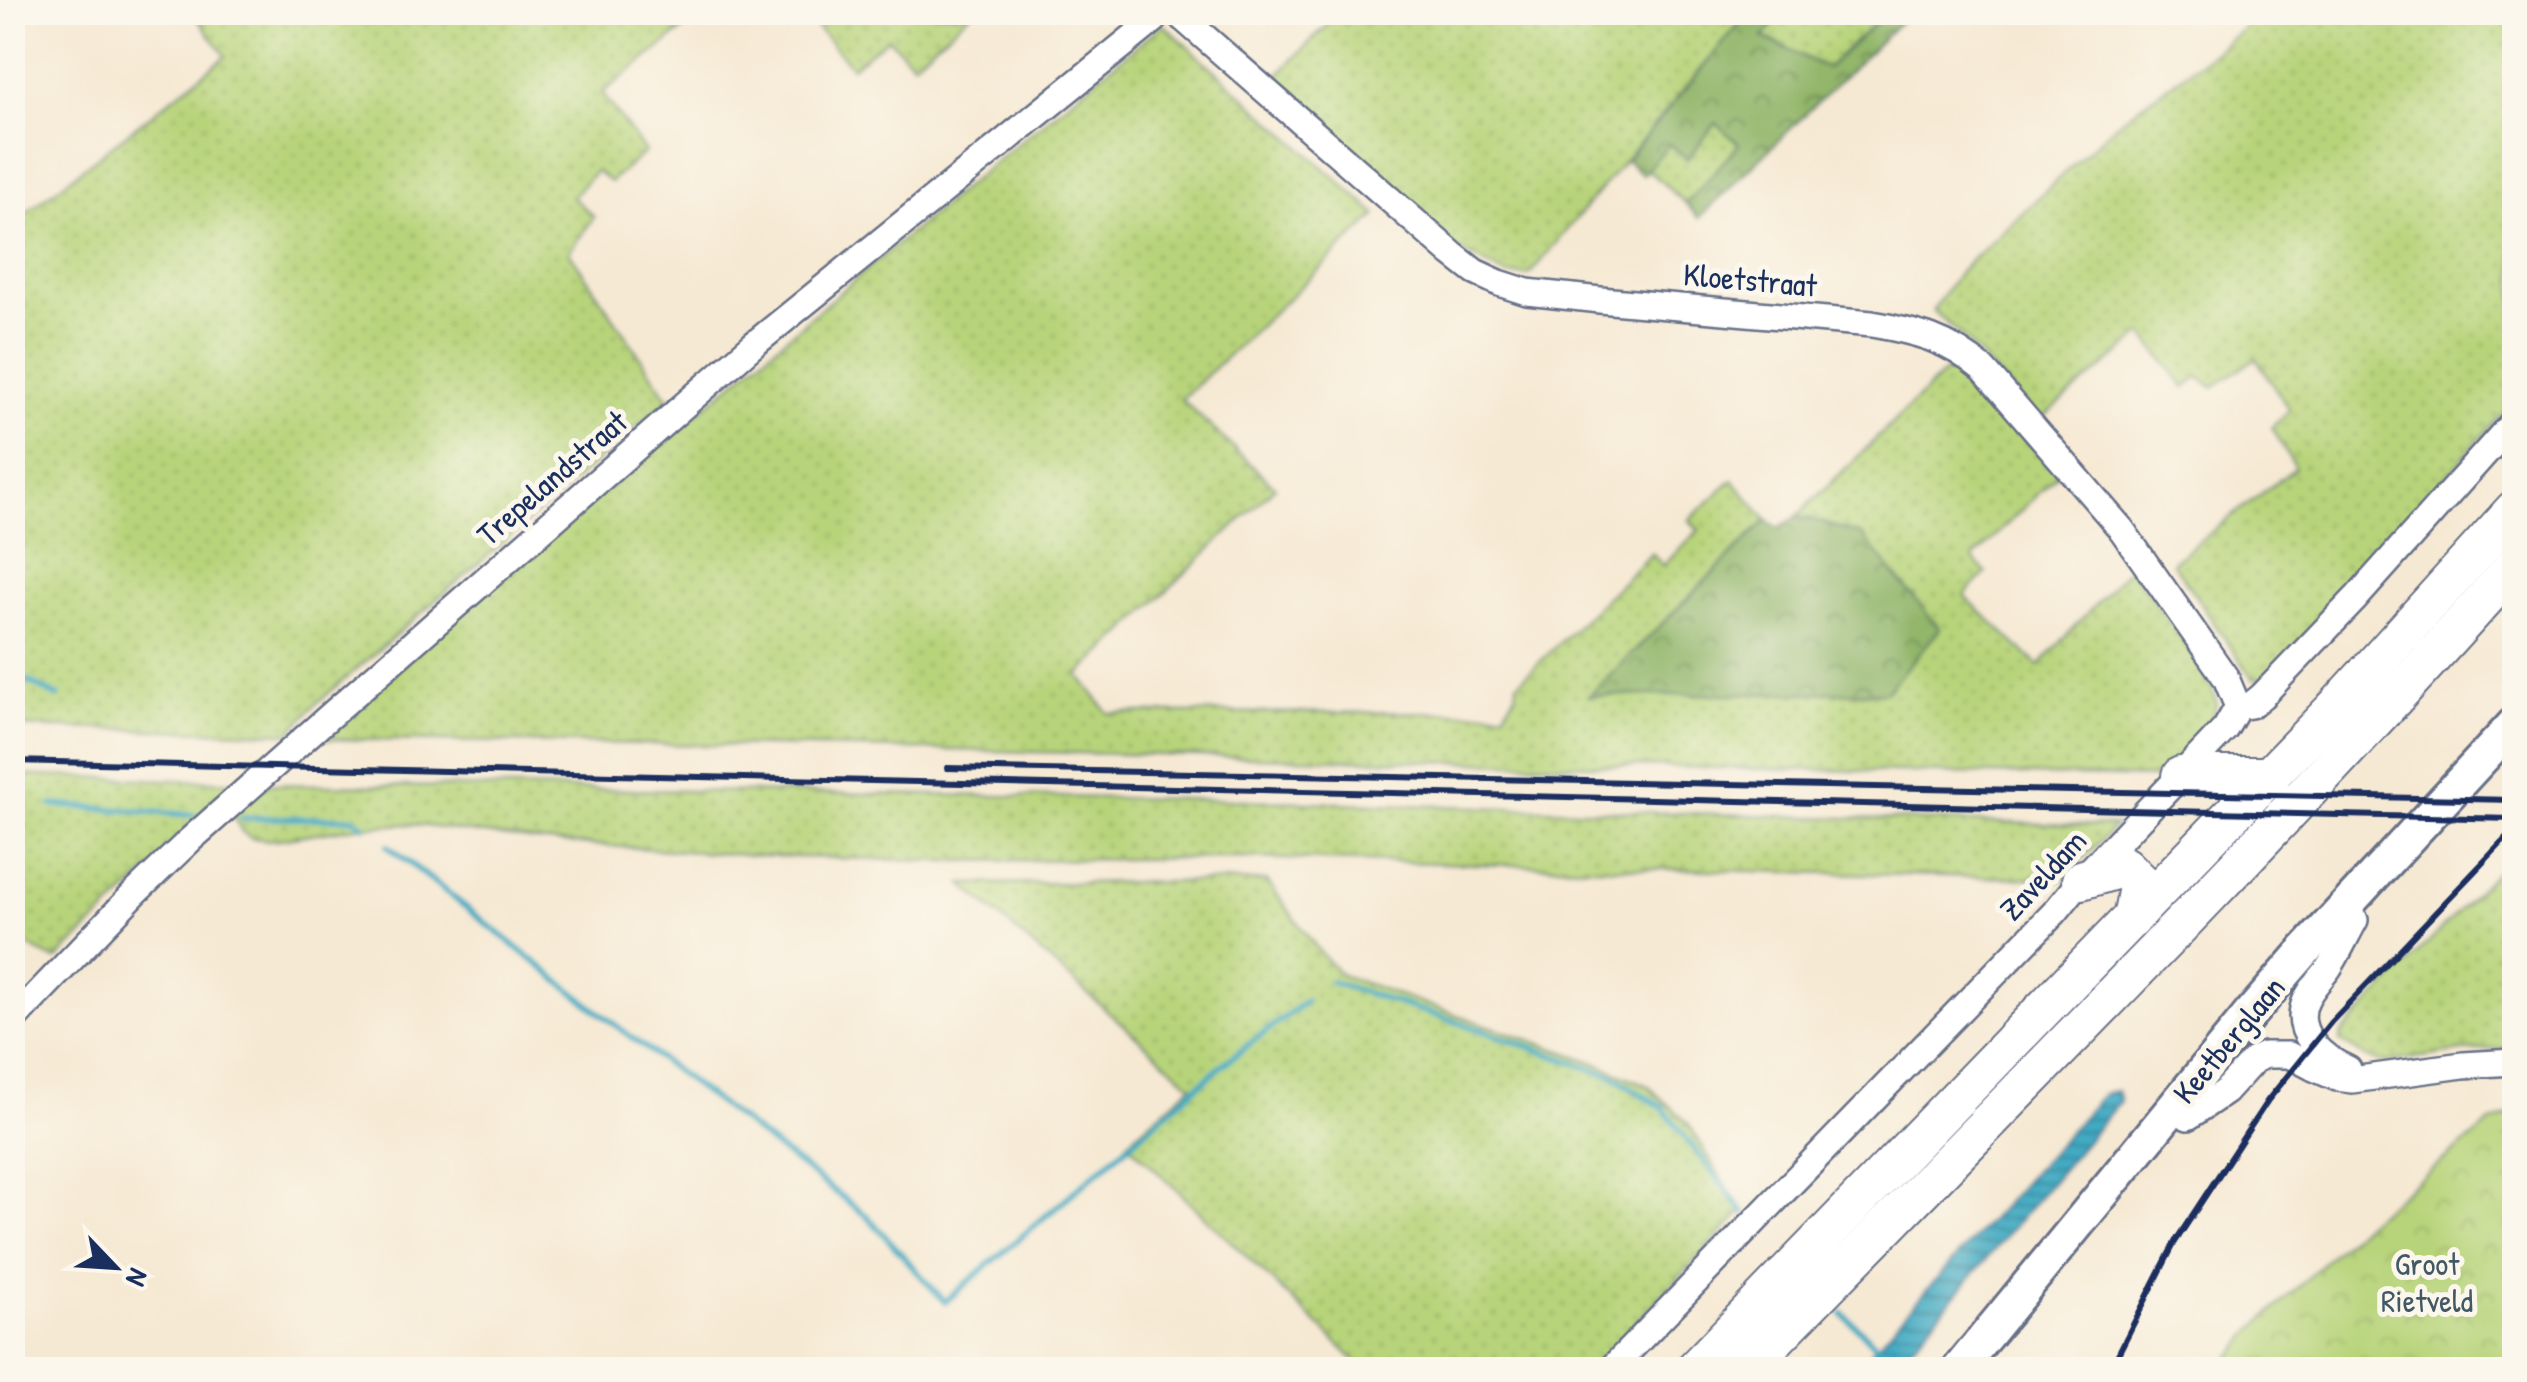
<svg xmlns="http://www.w3.org/2000/svg" width="2527" height="1382" font-family="'Patrick Hand',sans-serif">
<style>
.grass{fill:url(#grass-dots);stroke:#6a826c;stroke-width:2.5}
.forest{fill:url(#forest-crowns);stroke:#567264;stroke-width:2.5}
.park{fill:url(#park-crowns);stroke:#6a826c;stroke-width:2.5}
.water{fill:url(#water-rules);stroke:#2e6c90;stroke-width:2.5}
.lines{fill:none;stroke-linecap:round;stroke-linejoin:round}
.stream{stroke:#42aac2;stroke-width:6}
.minor-casing{stroke:#687087;stroke-width:30}
.major-casing{stroke:#687087;stroke-width:38}
.highway-casing{stroke:#687087;stroke-width:42}
.minor{stroke:#fff;stroke-width:25}
.major{stroke:#fff;stroke-width:32}
.highway{stroke:#fff;stroke-width:38}
.rail{stroke:#1b2f5e;stroke-width:6}
.labels{text-anchor:middle;stroke-width:10;stroke-linejoin:round;paint-order:stroke}
.street-label{font-size:32px;fill:#1b2f5e;stroke:#fbf7ec}
.park-label{font-size:32px;fill:#425865;stroke:#fbf7ec}
</style>
<defs>
<pattern id="grass-dots" width="8" height="8" patternUnits="userSpaceOnUse" patternTransform="scale(2.5)"><rect width="8" height="8" fill="#b8d47a"/><path d="M2 2h.1M6 6h.1" fill="none" stroke="#9eb66c" stroke-width="1.8" stroke-linecap="round"/></pattern>
<pattern id="forest-crowns" width="20" height="18" patternUnits="userSpaceOnUse" patternTransform="scale(2.5)"><rect width="20" height="18" fill="#92b66a"/><path d="M2 6a3 3 0 1 1 6 0M12 15a3 3 0 1 1 6 0" fill="none" stroke="#76945a"/></pattern>
<pattern id="park-crowns" width="20" height="18" patternUnits="userSpaceOnUse" patternTransform="scale(2.5)"><rect width="20" height="18" fill="#b8d47a"/><path d="M2 6a3 3 0 1 1 6 0M12 15a3 3 0 1 1 6 0" fill="none" stroke="#9eb66c"/></pattern>
<pattern id="water-rules" width="6" height="5" patternUnits="userSpaceOnUse" patternTransform="scale(2.5)"><rect width="6" height="5" fill="#42aac2"/><path d="M0 2.5h6" fill="none" stroke="#368ba1"/></pattern>
</defs>
<rect width="100%" height="100%" fill="#fbf7ec"/>
<filter id="ink" filterUnits="userSpaceOnUse"><feTurbulence type="fractalNoise" baseFrequency=".01" numOctaves="2"/><feDisplacementMap in="SourceGraphic" scale="20" xChannelSelector="R" yChannelSelector="G"/><feConvolveMatrix kernelMatrix="1 2 1 2 8 2 1 2 1" color-interpolation-filters="sRGB"/></filter>
<filter id="wash" filterUnits="userSpaceOnUse"><feTurbulence type="fractalNoise" baseFrequency=".0048" numOctaves="4" result="noise"/><feDisplacementMap in="SourceGraphic" scale="40" xChannelSelector="R" yChannelSelector="G"/><feGaussianBlur stdDeviation="2.25" result="paint"/><feColorMatrix in="noise" values="0 0 0 0 0 0 0 0 0 0 0 0 0 0 0 0 0 1.4 0 .05"/><feComposite in="paint" operator="in"/></filter>
<g filter="url(#wash)">
<rect width="100%" height="100%" fill="#f6e9d3"/>
<g class="grass">
<polygon points="193,13 704,13 602,93 645,152 610,182 596,171 572,197 594,217 569,252 669,399 316,704 290,733 13,727 13,223 226,56"/>
<polygon points="804,13 971,13 913,63 888,38 852,67"/>
<polygon points="1339,13 1748,13 1529,275 1506,275 1454,247 1268,85"/>
<polygon points="1784,13 1886,13 1827,68 1763,36"/>
<polygon points="2262,13 2514,13 2514,400 2283,660 2264,678 2253,679 2172,562 2295,468 2272,427 2290,411 2256,358 2213,387 2199,377 2185,388 2143,334 2040,420 1960,335 1933,310 1958,273 2120,121 2218,49"/>
<path d="M1163 24 1377 215 1181 399 1275 487 1079 675 1108 713 1505 712 1516 693 1517 684 1652 553 1663 566 1699 530 1689 520 1733 480 1767 520 1590 696 1807 518 1794 519 1953 364 2059 473 1973 558 1986 573 1964 596 2039 666 2129 568C2146 592 2218 679 2216 705 2214 726 2174 762 2160 778L768 746 312 739 961 190Z"/>
<polygon points="1716,123 1740,144 1686,204 1647,169 1669,144 1687,159"/>
<polygon points="12,775 242,782 56,960 13,939"/>
<polygon points="268,784 1243,800 2115,826 2063,879 1243,858 942,861 760,856 545,842 411,824 357,827 272,840 251,838 242,832 232,814"/>
<polygon points="2514,853 2514,1048 2461,1051 2383,1063 2368,1058 2340,1041 2342,1033"/>
<polygon points="1267,881 1322,955 1341,975 1593,1062 1648,1086 1688,1123 1742,1212 1591,1369 1364,1369 1127,1142 1192,1085 962,884"/>
</g>
<g class="forest">
<polygon points="1748,13 1784,13 1763,37 1827,68 1886,13 1909,13 1699,218 1686,204 1739,144 1716,123 1687,159 1669,144 1643,175 1626,160"/>
<polygon points="1807,518 1862,535 1940,629 1886,692 1589,696 1767,520 1778,528 1794,519"/>
</g>
<polygon class="park" points="2514,1113 2514,1369 2220,1369 2258,1325 2367,1221 2491,1123"/>
<polygon class="water" points="2117,1090 2120,1101 1893,1369 1856,1369 2103,1094"/>
<g class="lines">
<g class="stream">
<polyline points="18,676 58,697"/>
<polyline points="52,805 193,815"/>
<polyline points="242,818 354,818 364,826"/>
<polyline points="388,846 614,1024 868,1217 945,1302 1222,1065 1306,1001"/>
<polyline points="1331,982 1463,1024 1612,1076 1662,1107 1744,1213"/>
<polyline points="1843,1314 1882,1351"/>
</g>
</g>
</g>
<g filter="url(#ink)">
<g class="lines">
<g class="minor-casing">
<g id="minor">
<path d="M1176 12 1452 254 1475 272 1499 283 1527 292 1600 300 1872 324C1918 332 1947 339 1984 370L2122 530 2226 678 2238 707"/>
<polyline points="12,1021 133,895 190,840 332,714 753,345 1154,20 1160,12"/>
<path d="M2348 1069C2322 1058 2293 1033 2305 1002 2310 989 2320 980 2328 969 2338 954 2346 936 2355 920"/>
<polyline points="2188,1117 2225,1092 2254,1060 2265,1055 2289,1055 2314,1068 2337,1078 2352,1080 2463,1065 2514,1062"/>
<polyline points="1610,1370 2055,912 2081,880 2225,729 2238,707 2251,705 2262,696 2356,598 2514,421"/>
</g>
</g>
<g class="major-casing">
<polyline id="major" points="1958,1370 2250,1014 2307,948 2514,724"/>
</g>
<g class="highway-casing">
<g id="highway">
<polyline points="2181,776 2271,776"/>
<polyline points="2081,880 2125,867 2139,881 2132,919"/>
<polyline points="1694,1370 2337,706 2514,510"/>
<path d="M1745 1370C2004 1105 2268 843 2514 566"/>
</g>
</g>
<use href="#minor" class="minor"/>
<use href="#major" class="major"/>
<use href="#highway" class="highway"/>
<g class="rail">
<polyline points="12,761 2514,819"/>
<polyline points="947,768 2514,800"/>
<polyline points="2110,1370 2175,1242 2268,1100 2331,1022 2514,830"/>
</g>
</g>
</g>
<g class="labels">
<g class="street-label">
<text transform="translate(1750 280) rotate(5)" y="11">Kloetstraat</text>
<text transform="translate(552 478) rotate(-41)" y="11">Trepelandstraat</text>
<text transform="translate(2043 875) rotate(-47)" y="11">Zaveldam</text>
<text transform="translate(2229 1040) rotate(-50)" y="11">Keetberglaan</text>
</g>
<g class="park-label">
<text x="2427" y="1275">Groot<tspan x="2427" dy="37">Rietveld</tspan></text>
</g>
</g>
<rect width="2527" height="1382" fill="none" stroke="#fbf7ec" stroke-width="50"/>
<g transform="translate(115 1267) rotate(115)" stroke="#fbf7ec" stroke-width="8" paint-order="stroke">
<path d="M0-8L18 38L0 25L-18 38Z" fill="#1b2f5e"/>
<text y="-15" font-size="28" font-weight="bold" text-anchor="middle" fill="#1b2f5e">N</text>
</g>
</svg>
